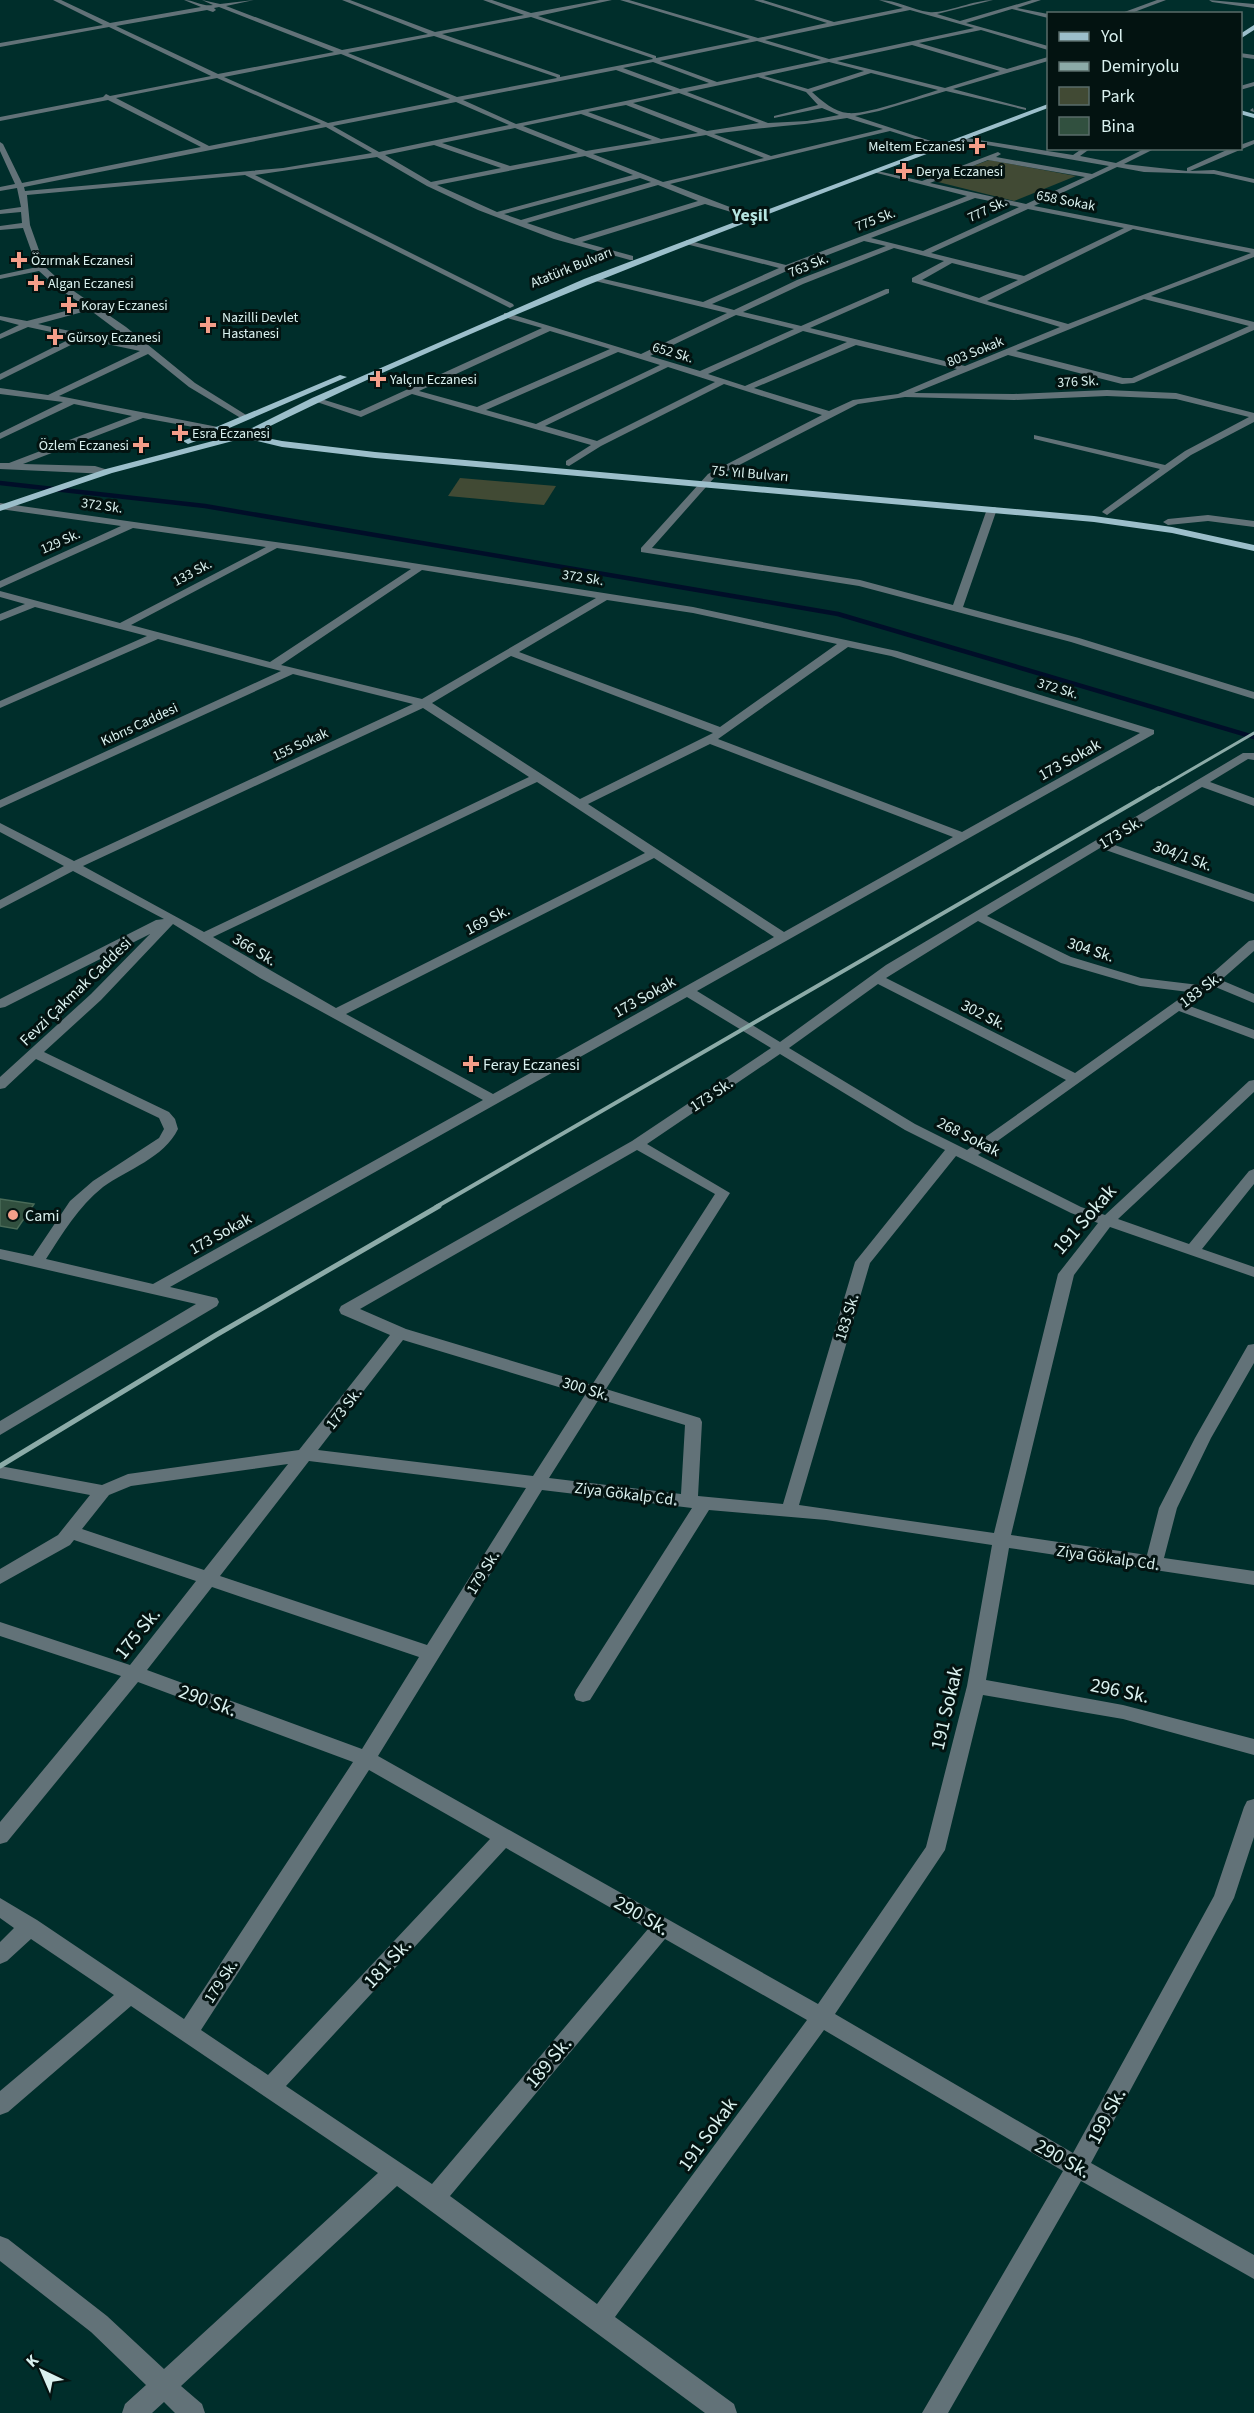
<svg xmlns="http://www.w3.org/2000/svg" width="1254" height="2413" font-family="'Source Sans 3',sans-serif">
<style>
.green{fill:#414a34}
.lines{fill:none;stroke-linecap:round;stroke-linejoin:round}
.stream{stroke:#000e28;stroke-width:4.5}
.building{fill:#31503f;stroke:#4a6b58;stroke-width:1.5}
.minor{fill:#627278;fill-rule:evenodd}
.major{fill:#9cbfcb;fill-rule:evenodd}
.rail-far2{stroke:#8caba8;stroke-width:3}
.rail-far1{stroke:#8caba8;stroke-width:4}
.rail{stroke:#8caba8;stroke-width:5}
.poi-dot{fill:#f49e89;stroke:#031311;stroke-width:2}
.labels{text-anchor:middle;stroke-width:6;stroke-linejoin:round;paint-order:stroke}
.far-poi-label{font-size:14px;fill:#daf1ef;stroke:#031311;text-anchor:start}
.far-street-label{font-size:14px;fill:#daf1ef;stroke:#031311}
.street-label{font-size:16px;fill:#daf1ef;stroke:#031311}
.poi-label{font-size:16px;fill:#daf1ef;stroke:#031311;text-anchor:start}
.far-district-label{font-size:18px;font-weight:bold;fill:#b5e4e0;stroke:#031311}
.near-street-label{font-size:20px;fill:#daf1ef;stroke:#031311}
</style>
<rect width="100%" height="100%" fill="#002e2b"/>
<g class="green">
<polygon points="989,160 1076,176 1014,201 934,181"/>
<polygon points="460,478 556,486 544,505 448,496"/>
</g>
<g class="lines">
<polyline class="stream" points="0,483 205,506 838,614 1254,737"/>
</g>
<polygon class="building" points="0,1199 34,1204 17,1229 0,1226"/>
<g class="lines">
<g class="minor">
<path d="M53 0H61L110 23 201 7 184 0C194 0 203 7 213 5L202 0 220 4 254 0 226 6 342 50 428 34 342 0H350L435 32 524 15 483 0H492L531 13 600 0H612L538 16 656 56V58L750 39 620 0H629L758 38 827 23 754 0H763L834 22 903 8 879 0C897 0 912 10 929 12 945 14 973 0 993 0L937 14 960 21 1032 0H1041L1017 8 1048 14V18L1012 9 966 23 1048 46V50L981 30 919 43 1007 69 1048 57V61L953 89 1026 108V110L946 91 879 111 855 116 937 143 934 145 890 131 670 184 748 214 744 216 705 204 582 242 633 256V260H630L554 239 478 210 427 186 377 157 255 175 513 304 514 306 510 308 245 175 27 195 30 225 45 267 65 285 126 327 195 383 251 418 244 420 189 387 148 354 59 396 218 427 223 430 221 432 143 418 23 464 95 466 108 470V474L0 469V463H9L132 416 74 404 0 439V433L63 402 0 394V388L48 395 140 351 83 339 0 380V374L74 337 28 327 0 339V334L19 325 0 320V316L27 321 85 306 59 289 39 271 0 279V275L37 267 23 228 0 230V226L22 223 21 212 0 214V210L21 207 17 188 0 191V187L15 184 0 151V142L3 144 22 183 201 147 108 100 0 121V117L103 97 106 94 110 96 211 76 109 27 0 47V43L103 25ZM219 7 334 52 218 74 116 26 207 10 213 12 216 10 214 8ZM910 10 974 28 829 59 765 40ZM531 17 652 58 653 59 560 77V75L442 34ZM434 36 556 77 557 78 457 97 348 53ZM757 41 821 60 717 82 660 61ZM912 45 1000 71 945 88 837 61ZM341 54 450 99 328 123 224 77ZM653 62 709 83 680 89 623 68ZM829 62 864 71 808 89 764 76ZM616 70 673 91 516 124 463 100ZM871 73 938 90C918 96 867 115 848 113 834 112 822 101 812 92ZM758 77 806 92 818 105 774 116V118L822 108 839 115 807 121 768 123 687 92ZM217 78 321 124 209 146 116 98ZM679 93 759 123 707 131 633 103ZM456 102 509 125 379 152 333 126ZM626 105 698 133 661 139 588 112ZM581 114 652 140 586 151 523 126ZM847 118 883 129 771 156 714 134C758 127 803 126 847 118ZM326 127 372 153 283 168 25 191 24 187ZM515 128 578 153 510 166 442 143ZM706 135 764 158 663 182 593 154ZM434 145 501 168 431 182 385 155ZM585 156 633 175 497 212 437 185ZM640 178 651 182 521 220 504 214ZM658 185 698 201 574 239 527 223ZM90 310 138 346 38 324Z"/>
<polygon points="1157,0 1166,0 1129,14 1119,14"/>
<polygon points="1209,0 1254,4 1254,8 1212,2"/>
<polygon points="1240,53 1254,55 1254,59 1240,57"/>
<polygon points="1254,82 1254,86 1240,90 1240,86"/>
<polygon points="1253,108 1254,112 1251,111 1250,110"/>
<path d="M960 137 1073 155 1083 148H1091L1080 156 1116 163 1146 148H1156L1124 164 1187 171V168L1231 148H1240V145L1254 140V144L1190 171 1214 170 1254 179V183L1214 174 1144 172 1117 167 1034 206 1254 249V257L1151 296 1254 322V330L1134 383 1122 384 1008 355 914 393 1014 394 1107 390 1176 393 1254 413V422L1191 455 1107 515 1102 512 1104 510 1160 469 1034 439V435L1165 465 1185 451 1249 417 1176 399 1107 396 1014 400 905 397 858 404 714 478 652 548 860 580 953 605 987 509 995 507 997 509 963 607 1079 638 1254 692V699L1071 642 859 586 641 552V548L708 474 822 415 724 384 601 446 569 466 566 465V461L591 445 412 394 361 417 311 400 315 397 360 411 542 328 504 317V313H507L641 354 727 313 591 280V276L703 302 779 268 686 244V240L786 265 967 196 873 172V170L922 181 998 152 1001 154 996 157 1092 174 1109 166 958 140ZM988 160 1085 177 1026 204 930 183ZM975 198 1019 207 923 251 871 238ZM1028 209 1124 228 1024 276 931 253ZM1133 229 1251 253 1068 324 987 301ZM864 241 886 246 797 280 734 310 712 304 789 270ZM894 248 944 261 912 278V282L1060 327 965 366 810 328 889 293V289H886L801 326 743 312 803 284ZM952 263 1018 280 979 298 922 280ZM1144 299 1249 326 1132 378H1123L1016 351ZM736 315 794 329 700 371 650 356ZM550 331 610 349 477 407 419 391ZM803 331 847 342 745 386 708 374ZM856 345 957 369 898 394 853 400 829 411 754 388ZM618 352 660 365 536 424 486 410ZM668 367 715 382 597 441 545 426Z"/>
<path d="M0 503 304 546 693 607 897 651 1154 730V734L697 991 780 1042 886 965 1243 753H1254V760L1248 759 1210 782 1254 798V806L1202 787 1109 843 1254 894V902L1100 848 987 916 1071 957 1141 978 1199 985 1249 941 1254 940V951L1221 980 1254 994V1003L1213 986 1187 1005 1254 1030V1039L1179 1011 978 1155 1081 1207 1105 1215 1249 1081 1254 1080V1092L1118 1219 1189 1244 1249 1171 1254 1169V1184L1202 1249 1254 1267V1277L1110 1227 1074 1275 1011 1535 1147 1555 1159 1508 1195 1438 1248 1345 1254 1344V1363L1211 1438 1177 1508 1164 1558 1254 1571V1585L1009 1548 986 1680 1123 1705 1254 1739V1755L1123 1719 983 1695 945 1850 835 2014 1073 2153 1214 1896 1244 1807 1247 1801 1254 1799V1837L1234 1898 1091 2163 1254 2255V2279L1081 2181 948 2413H922L1063 2171 824 2030 615 2317 734 2404 737 2413H705L397 2186 181 2386 202 2404 205 2413H175L164 2402 152 2413H122L125 2404 146 2385 91 2332 0 2261V2236L8 2239 107 2316 164 2369 378 2173 131 2006 8 2112 0 2115V2091L114 1995 31 1939 7 1961 0 1964V1942L14 1928 0 1918V1898L37 1920 184 2019 353 1762 138 1682 7 1842 0 1844V1822L121 1676 0 1636V1622L130 1665 196 1581 74 1540 70 1545 0 1584V1569L58 1535 90 1495 0 1478V1466L102 1485 128 1474 299 1450 390 1335 341 1314 339 1310 341 1306 632 1141 771 1048 687 997 170 1287 217 1298 219 1302 217 1306 0 1435V1421L196 1304 0 1259V1249L33 1256 70 1201 93 1181 159 1138 164 1129 159 1118 36 1059 5 1088 0 1089V1077L91 994 150 934 5 1007 0 1008V999L156 920 164 919 73 871 0 909V900L64 866 0 832V823L74 861 413 704 293 674 0 808V800L281 671 158 639 0 708V701L147 636 35 607 0 621V614L25 604 0 597V591L120 623 266 547 133 528 0 588V581L121 526 0 509ZM277 548 411 569 270 662 131 625ZM422 570 596 598 422 699 281 665ZM607 600 693 613 837 644 720 727 519 652ZM848 647 891 656 1140 733 962 832 718 739ZM511 656 713 733 580 799 432 703ZM423 708 529 777 204 932 83 866ZM710 744 953 837 784 932 588 804ZM537 782 645 853 336 1008 213 937ZM654 858 774 937 493 1094 346 1014ZM978 921 1061 963 1140 986 1189 992 1075 1073 886 978ZM173 924 260 978 483 1100 153 1284 46 1259C63 1233 78 1207 103 1187 128 1169 164 1158 178 1129L175 1119 169 1112 44 1052 101 1000ZM878 984 1066 1080 967 1150 915 1124 789 1048ZM780 1054 905 1130 945 1150 855 1262 783 1504 698 1496 702 1422 700 1418 606 1389 730 1193 647 1144ZM637 1150 715 1194 592 1385 406 1329 360 1309ZM956 1156 1071 1213 1098 1223 1058 1274 994 1533 799 1505 870 1263ZM403 1340 585 1395 533 1476 318 1450ZM599 1399 685 1425 681 1494 549 1478ZM309 1461 526 1488 427 1645 220 1576ZM288 1464 204 1570 82 1529 109 1495 131 1486ZM542 1490 692 1508 576 1690 574 1695 576 1700 583 1702 590 1700 709 1510 826 1520 992 1545 967 1686 926 1847 818 2004 378 1756ZM212 1587 419 1657 362 1749 147 1670ZM369 1770 490 1839 268 2075 201 2030ZM506 1848 648 1929 432 2184 286 2086ZM665 1939 807 2020 597 2304 450 2196Z"/>
<polygon points="1208,515 1254,521 1254,527 1208,521 1168,525 1163,522 1168,519"/>
</g>
<g class="major">
<polygon points="1254,25 1254,30 1240,39 1240,34"/>
<path d="M1048 104V108C780 210 509 307 252 435L282 441 375 452 1094 516 1172 527 1254 545V551L1172 533 1094 522 375 458 282 447 244 438 112 473 0 511V505L106 469 232 436 218 433 188 444 183 441 340 375 347 377 227 429 242 433 312 398 584 279Z"/>
<polygon points="1240,110 1254,114 1254,118 1240,114"/>
</g>
<polyline class="rail-far2" points="1156,790 1254,733"/>
<polyline class="rail-far1" points="436,1207 1159,788"/>
<polyline class="rail" points="0,1466 216,1335 439,1206"/>
</g>
<g class="poi-dot">
<path d="M974 137h6v6h6v6h-6v6h-6v-6h-6v-6h6z"/>
<path d="M901 162h6v6h6v6h-6v6h-6v-6h-6v-6h6z"/>
<path d="M16 251h6v6h6v6h-6v6h-6v-6h-6v-6h6z"/>
<path d="M33 274h6v6h6v6h-6v6h-6v-6h-6v-6h6z"/>
<path d="M66 296h6v6h6v6h-6v6h-6v-6h-6v-6h6z"/>
<path d="M205 316h6v6h6v6h-6v6h-6v-6h-6v-6h6z"/>
<path d="M52 328h6v6h6v6h-6v6h-6v-6h-6v-6h6z"/>
<path d="M375 370h6v6h6v6h-6v6h-6v-6h-6v-6h6z"/>
<path d="M177 424h6v6h6v6h-6v6h-6v-6h-6v-6h6z"/>
<path d="M138 436h6v6h6v6h-6v6h-6v-6h-6v-6h6z"/>
<path d="M468 1055h6v6h6v6h-6v6h-6v-6h-6v-6h6z"/>
<circle cx="13" cy="1215" r="6"/>
</g>
<g class="labels">
<g class="far-poi-label">
<text x="965" y="151" text-anchor="end">Meltem Eczanesi</text>
<text x="916" y="176">Derya Eczanesi</text>
<text x="31" y="265">Özırmak Eczanesi</text>
<text x="48" y="288">Algan Eczanesi</text>
<text x="81" y="310">Koray Eczanesi</text>
<text x="222" y="322">Nazilli Devlet<tspan x="222" dy="16">Hastanesi</tspan></text>
<text x="67" y="342">Gürsoy Eczanesi</text>
<text x="390" y="384">Yalçın Eczanesi</text>
<text x="192" y="438">Esra Eczanesi</text>
<text x="129" y="450" text-anchor="end">Özlem Eczanesi</text>
</g>
<g class="far-street-label">
<text transform="translate(1066 200) rotate(11)" y="5">658 Sokak</text>
<text transform="translate(987 209) rotate(-25)" y="5">777 Sk.</text>
<text transform="translate(875 219) rotate(-21)" y="5">775 Sk.</text>
<text transform="translate(808 265) rotate(-22)" y="5">763 Sk.</text>
<text transform="translate(571 267) rotate(-22)" y="5">Atatürk Bulvarı</text>
<text transform="translate(975 351) rotate(-22)" y="5">803 Sokak</text>
<text transform="translate(673 352) rotate(17)" y="5">652 Sk.</text>
<text transform="translate(1078 381) rotate(-3)" y="5">376 Sk.</text>
<text transform="translate(750 473) rotate(5)" y="5">75. Yıl Bulvarı</text>
<text transform="translate(102 505) rotate(8)" y="5">372 Sk.</text>
<text transform="translate(60 541) rotate(-24)" y="5">129 Sk.</text>
<text transform="translate(192 572) rotate(-28)" y="5">133 Sk.</text>
<text transform="translate(583 577) rotate(9)" y="5">372 Sk.</text>
<text transform="translate(1058 688) rotate(17)" y="5">372 Sk.</text>
<text transform="translate(139 724) rotate(-25)" y="5">Kıbrıs Caddesi</text>
<text transform="translate(300 744) rotate(-25)" y="5">155 Sokak</text>
</g>
<g class="street-label">
<text transform="translate(1069 759) rotate(-29)" y="6">173 Sokak</text>
<text transform="translate(1120 832) rotate(-31)" y="6">173 Sk.</text>
<text transform="translate(1183 855) rotate(20)" y="6">304/1 Sk.</text>
<text transform="translate(487 919) rotate(-27)" y="6">169 Sk.</text>
<text transform="translate(255 949) rotate(31)" y="6">366 Sk.</text>
<text transform="translate(1091 949) rotate(18)" y="6">304 Sk.</text>
<text transform="translate(1200 989) rotate(-37)" y="6">183 Sk.</text>
<text transform="translate(75 991) rotate(-44)" y="6">Fevzi Çakmak Caddesi</text>
<text transform="translate(644 996) rotate(-29)" y="6">173 Sokak</text>
<text transform="translate(984 1014) rotate(27)" y="6">302 Sk.</text>
<text transform="translate(711 1094) rotate(-34)" y="6">173 Sk.</text>
<text transform="translate(969 1136) rotate(27)" y="6">268 Sokak</text>
<text transform="translate(220 1233) rotate(-29)" y="6">173 Sokak</text>
<text transform="translate(846 1317) rotate(-73)" y="6">183 Sk.</text>
<text transform="translate(586 1388) rotate(17)" y="6">300 Sk.</text>
<text transform="translate(343 1408) rotate(-52)" y="6">173 Sk.</text>
<text transform="translate(626 1493) rotate(7)" y="6">Ziya Gökalp Cd.</text>
<text transform="translate(1108 1557) rotate(8)" y="6">Ziya Gökalp Cd.</text>
<text transform="translate(482 1572) rotate(-58)" y="6">179 Sk.</text>
<text transform="translate(220 1981) rotate(-57)" y="6">179 Sk.</text>
</g>
<g class="poi-label">
<text x="483" y="1070">Feray Eczanesi</text>
<text x="25" y="1221">Cami</text>
</g>
<g class="far-district-label">
<text x="750" y="221">Yeşil</text>
</g>
<g class="near-street-label">
<text transform="translate(1084 1219) rotate(-49)" y="7">191 Sokak</text>
<text transform="translate(137 1633) rotate(-51)" y="7">175 Sk.</text>
<text transform="translate(1120 1690) rotate(12)" y="7">296 Sk.</text>
<text transform="translate(208 1700) rotate(20)" y="7">290 Sk.</text>
<text transform="translate(946 1708) rotate(-77)" y="7">191 Sokak</text>
<text transform="translate(642 1915) rotate(30)" y="7">290 Sk.</text>
<text transform="translate(387 1963) rotate(-47)" y="7">181 Sk.</text>
<text transform="translate(548 2062) rotate(-50)" y="7">189 Sk.</text>
<text transform="translate(1106 2116) rotate(-62)" y="7">199 Sk.</text>
<text transform="translate(707 2134) rotate(-54)" y="7">191 Sokak</text>
<text transform="translate(1063 2158) rotate(29)" y="7">290 Sk.</text>
</g>
</g>
<rect x="1047" y="12" width="195" height="138" fill="#031311" stroke="#596c6a" stroke-width="1.5"/>
<rect x="1059" y="32" width="30" height="9" fill="#9cbfcb" stroke="#596c6a" stroke-width="1.5"/>
<text x="1101" y="42" font-size="18" fill="#daf1ef">Yol</text>
<rect x="1059" y="62" width="30" height="9" fill="#8caba8" stroke="#596c6a" stroke-width="1.5"/>
<text x="1101" y="72" font-size="18" fill="#daf1ef">Demiryolu</text>
<rect x="1059" y="87" width="30" height="18" fill="#414a34" stroke="#596c6a" stroke-width="1.5"/>
<text x="1101" y="102" font-size="18" fill="#daf1ef">Park</text>
<rect x="1059" y="117" width="30" height="18" fill="#31503f" stroke="#596c6a" stroke-width="1.5"/>
<text x="1101" y="132" font-size="18" fill="#daf1ef">Bina</text>
<g transform="translate(42 2371) rotate(316)" stroke="#031311" stroke-width="4.5" paint-order="stroke">
<path d="M0-4.5L10 22L0 15L-10 22Z" fill="#daf1ef"/>
<text y="-9" font-size="16" font-weight="bold" text-anchor="middle" fill="#daf1ef">K</text>
</g>
</svg>
